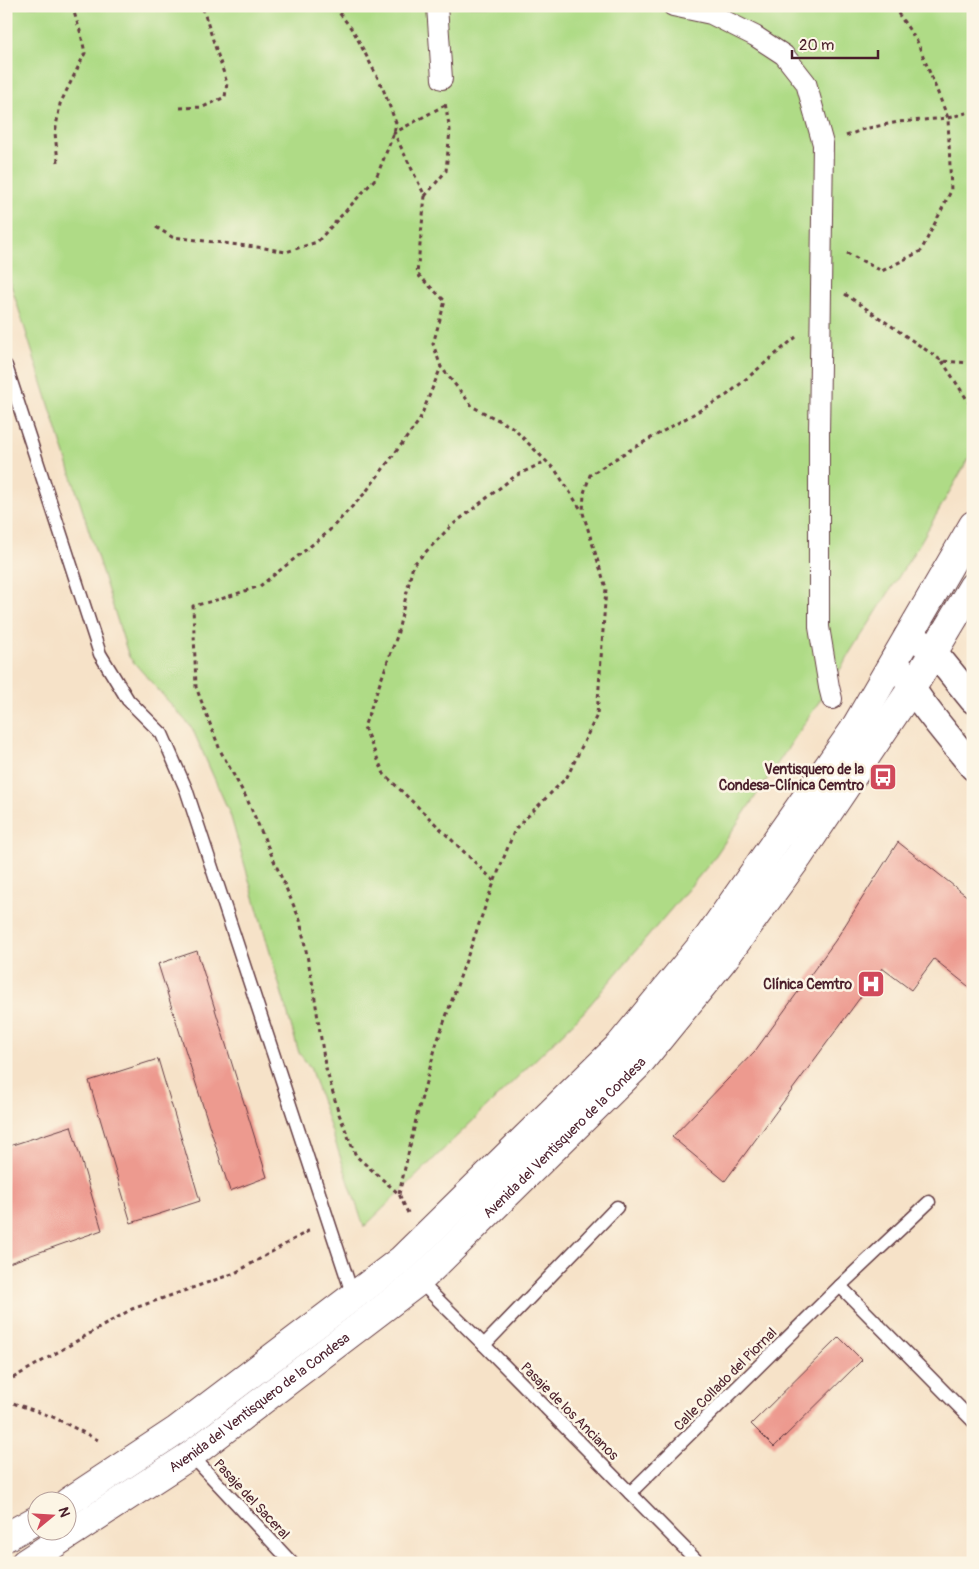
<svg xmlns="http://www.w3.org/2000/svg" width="979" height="1569" font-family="Pangolin,sans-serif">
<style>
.green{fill:#afdb86;stroke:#7c7d58}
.building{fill:#ed9a8f}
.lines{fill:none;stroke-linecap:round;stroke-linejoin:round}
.service-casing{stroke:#643c43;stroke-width:15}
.pedestrian-casing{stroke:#643c43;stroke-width:22}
.minor-casing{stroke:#643c43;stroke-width:29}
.secondary-casing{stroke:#643c43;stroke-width:30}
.path{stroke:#643c43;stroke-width:3;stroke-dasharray:4 4;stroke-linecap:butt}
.service{stroke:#fff;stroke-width:12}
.pedestrian{stroke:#fff;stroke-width:20}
.minor{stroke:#fff;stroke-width:26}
.secondary{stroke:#fff;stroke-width:28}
.labels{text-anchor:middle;stroke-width:5;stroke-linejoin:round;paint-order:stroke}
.poi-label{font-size:14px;font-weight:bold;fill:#4a1f2b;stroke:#fcf5e5;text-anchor:end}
.street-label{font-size:14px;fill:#4a1f2b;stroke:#fcf5e5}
</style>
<rect width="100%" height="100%" fill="#fcf5e5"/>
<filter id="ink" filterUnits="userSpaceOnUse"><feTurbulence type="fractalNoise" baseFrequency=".02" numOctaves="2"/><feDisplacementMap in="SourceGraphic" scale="10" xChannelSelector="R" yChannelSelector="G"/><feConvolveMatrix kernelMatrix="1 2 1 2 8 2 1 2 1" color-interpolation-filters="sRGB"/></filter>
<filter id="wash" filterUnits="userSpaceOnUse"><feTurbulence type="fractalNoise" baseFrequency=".0096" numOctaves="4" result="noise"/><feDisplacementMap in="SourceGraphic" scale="20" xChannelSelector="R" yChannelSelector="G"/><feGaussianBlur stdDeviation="1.12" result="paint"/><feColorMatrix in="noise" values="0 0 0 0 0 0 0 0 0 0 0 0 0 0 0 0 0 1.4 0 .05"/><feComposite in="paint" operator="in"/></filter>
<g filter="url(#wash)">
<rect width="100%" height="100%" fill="#f6e2c8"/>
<polygon class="green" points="6,6 973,6 973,451 920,543 829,687 712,861 582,1014 364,1227 310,1067 299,1053 230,814 192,728 129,657 6,269"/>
<g id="blocks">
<g class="building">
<polygon points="898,842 973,901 973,990 934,959 911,990 882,968 725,1181 672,1137 755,1051 835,941"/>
<polygon points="197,951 267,1177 230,1191 158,964"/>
<polygon points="158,1059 200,1201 131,1223 89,1081"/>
<polygon points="71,1126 102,1230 6,1264 6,1147"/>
<polygon points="839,1337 862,1360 774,1447 751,1424"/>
</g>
</g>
</g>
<g filter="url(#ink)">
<use href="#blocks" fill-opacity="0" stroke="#643c43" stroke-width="1"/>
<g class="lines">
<g class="service-casing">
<g id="service">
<polyline points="6,366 100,654 128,700 162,734 186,789 353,1296"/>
<polyline points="419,1281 484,1345 699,1563"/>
<polyline points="840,1286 973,1421"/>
<polyline points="484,1345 617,1207"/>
<polyline points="191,1455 292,1563"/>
<polyline points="630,1493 840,1286 929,1202"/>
</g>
</g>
<g class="pedestrian-casing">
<g id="pedestrian">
<polyline points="437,6 442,79"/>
<polyline points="673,6 711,14 755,36 784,55 806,83 823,144 819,435 819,627 829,687 832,699"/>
</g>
</g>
<g class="minor-casing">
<g id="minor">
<polyline points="907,637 921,642 934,652 973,700"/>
<path d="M895 658C912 696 947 734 973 767"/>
</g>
</g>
<g class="secondary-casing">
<g id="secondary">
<polyline points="68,1502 177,1430 401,1260 620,1045 707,939 853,731 973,525"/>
<polyline points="6,1537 38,1519"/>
<path id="s1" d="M25 1563 191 1455 419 1281 637 1066 724 959 799 856 912 688 973 586"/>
</g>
</g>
<g class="path">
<polyline points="445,105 394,133 425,196 417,274 445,301 433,344 441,367 473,407 512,427 556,471 582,511"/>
<polyline points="180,108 203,107 225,97 227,83 202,6"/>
<polyline points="846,136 864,129 898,122 948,118 973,111"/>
<polyline points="58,162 55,133 60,104 85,53 81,34 72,6"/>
<polyline points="425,196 446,171 450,130 445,103"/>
<polyline points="156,227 172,237 264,248 286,252 317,242 376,178 394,133 396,123 382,86 354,32 334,6"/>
<polyline points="847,253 882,271 921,251 951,191 948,118 917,41 893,6"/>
<polyline points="845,294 942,361 973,363"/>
<polyline points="942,361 970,404 973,413"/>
<polyline points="494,881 384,774 364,727 397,636 413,565 451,526 515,476 546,461"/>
<polyline points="399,1194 417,1115 437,1042 490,893 515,829 567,777 597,715 606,588 583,513 584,493 590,475 623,454 727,395 796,337"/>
<polyline points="408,1213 399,1194 356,1156 339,1114 325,1065 313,986 300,920 247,799 220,750 196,687 193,606 224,598 260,586 327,533 365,493 419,421 441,367"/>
<polyline points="6,1382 132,1309 235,1273 310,1230"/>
<polyline points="6,1401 10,1402 53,1417 100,1441"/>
</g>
<use href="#service" class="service"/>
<use href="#pedestrian" class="pedestrian"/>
<use href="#minor" class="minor"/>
<use href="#secondary" class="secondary"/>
</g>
</g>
<defs>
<g id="bus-square" transform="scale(1.4375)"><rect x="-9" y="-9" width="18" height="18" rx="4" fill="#d1495b" stroke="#fcf5e5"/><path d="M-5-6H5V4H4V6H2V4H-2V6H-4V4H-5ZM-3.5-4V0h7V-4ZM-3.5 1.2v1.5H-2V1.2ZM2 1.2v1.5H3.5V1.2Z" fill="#fff"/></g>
<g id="hospital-square" transform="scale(1.4375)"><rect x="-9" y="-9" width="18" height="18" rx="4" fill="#d1495b" stroke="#fcf5e5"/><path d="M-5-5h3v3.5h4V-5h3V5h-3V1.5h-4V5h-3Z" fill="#fff"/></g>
</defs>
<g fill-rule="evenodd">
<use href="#bus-square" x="883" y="777"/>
<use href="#hospital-square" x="871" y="984"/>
</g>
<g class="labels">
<g class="poi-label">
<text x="864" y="774">Ventisquero de la<tspan x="864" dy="16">Condesa-Clínica Cemtro</tspan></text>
<text x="852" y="989">Clínica Cemtro</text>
</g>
<g class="street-label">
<text dy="5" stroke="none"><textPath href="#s1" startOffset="689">Avenida del Ventisquero de la Condesa</textPath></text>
<text transform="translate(725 1379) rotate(-45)" y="5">Calle Collado del Piornal</text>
<text dy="5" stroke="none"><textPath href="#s1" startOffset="284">Avenida del Ventisquero de la Condesa</textPath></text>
<text transform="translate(570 1411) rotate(45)" y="5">Pasaje de los Ancianos</text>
<text transform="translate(252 1499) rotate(47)" y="5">Pasaje del Saceral</text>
</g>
</g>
<rect width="979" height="1569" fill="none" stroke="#fcf5e5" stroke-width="25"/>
<g transform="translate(52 1516) rotate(72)"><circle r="24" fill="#fcf5e5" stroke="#b59f9b"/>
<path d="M0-4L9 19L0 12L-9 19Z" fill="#d1495b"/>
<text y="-8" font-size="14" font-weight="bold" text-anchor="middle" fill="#4a1f2b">N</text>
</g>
<path d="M792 50v8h86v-8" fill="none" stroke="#4a1f2b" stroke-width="2.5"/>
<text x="799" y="50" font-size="15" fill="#4a1f2b" stroke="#fcf5e5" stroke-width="4" paint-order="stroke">20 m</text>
</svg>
